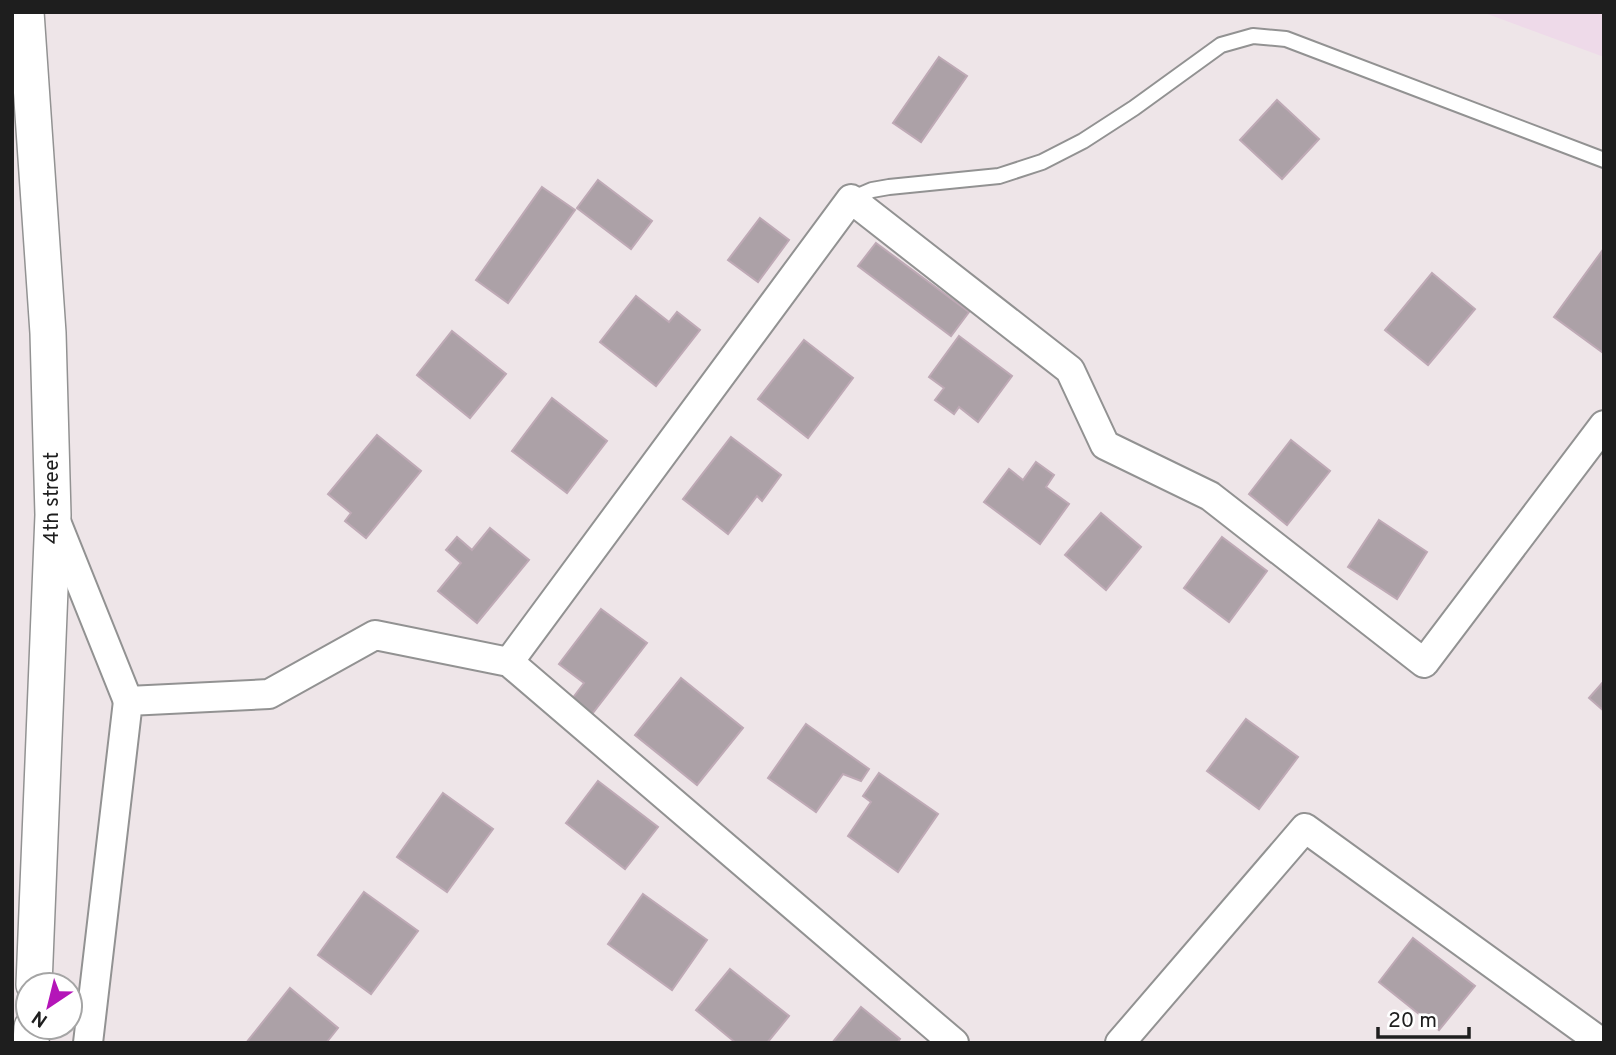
<svg xmlns="http://www.w3.org/2000/svg" width="1616" height="1055" font-family="Overpass,sans-serif">
<style>
.military{fill:#eedae9}
.building{fill:#aca1a7;stroke:#bea9b5;stroke-width:2}
.lines{fill:none;stroke-linecap:round;stroke-linejoin:round}
.service-casing{stroke:#929292;stroke-width:18}
.minor-casing{stroke:#929292;stroke-width:32}
.tertiary-casing{stroke:#929292;stroke-width:38}
.service{stroke:#fff;stroke-width:14}
.minor{stroke:#fff;stroke-width:28}
.tertiary{stroke:#fff;stroke-width:35}
.labels{text-anchor:middle;stroke-width:5;stroke-linejoin:round;paint-order:stroke}
.street-label{font-size:21px;fill:#1e1e1e;stroke:#fff}
</style>
<rect width="100%" height="100%" fill="#eee5e8"/>
<polygon class="military" points="1482,12 1604,12 1604,57"/>
<g class="building">
<polygon points="939,57 967,76 921,142 893,123"/>
<polygon points="1277,100 1319,139 1282,179 1240,140"/>
<polygon points="598,180 652,221 631,249 577,208"/>
<polygon points="542,187 575,210 508,303 476,280"/>
<polygon points="760,218 789,240 758,282 728,260"/>
<polygon points="876,243 969,312 951,336 858,266"/>
<polygon points="1602,251 1604,349 1602,352 1554,317"/>
<polygon points="1432,273 1475,309 1428,365 1385,330"/>
<polygon points="636,296 669,322 677,312 700,330 656,386 600,342"/>
<polygon points="452,331 506,374 470,418 417,375"/>
<polygon points="959,336 1012,376 978,422 959,407 954,414 935,400 944,388 929,377"/>
<polygon points="804,340 853,378 808,438 758,399"/>
<polygon points="552,398 607,441 567,493 512,451"/>
<polygon points="377,435 421,471 366,538 345,521 351,513 328,494"/>
<polygon points="731,437 781,475 762,501 757,496 728,534 683,499"/>
<polygon points="1291,440 1330,471 1287,525 1249,494"/>
<polygon points="1036,462 1054,475 1046,487 1069,504 1040,544 984,502 1009,469 1023,480"/>
<polygon points="1101,513 1141,547 1106,590 1065,555"/>
<polygon points="1379,520 1427,552 1397,599 1348,567"/>
<polygon points="490,528 529,560 477,623 438,591 461,563 446,550 457,537 472,550"/>
<polygon points="1222,537 1267,571 1229,622 1184,588"/>
<polygon points="601,609 647,643 592,714 572,699 584,683 559,664"/>
<polygon points="681,678 743,728 697,785 635,735"/>
<polygon points="1604,681 1604,711 1589,698"/>
<polygon points="1246,719 1298,757 1259,809 1207,771"/>
<polygon points="806,724 869,769 861,781 843,774 816,812 768,778"/>
<polygon points="879,773 938,814 898,872 848,836 871,802 863,796"/>
<polygon points="598,781 658,827 625,869 566,823"/>
<polygon points="443,793 493,829 447,892 397,857"/>
<polygon points="364,892 418,931 371,994 318,955"/>
<polygon points="643,894 707,940 672,990 608,944"/>
<polygon points="1413,938 1475,986 1439,1030 1379,982"/>
<polygon points="730,969 789,1016 767,1043 736,1043 696,1010"/>
<polygon points="290,988 338,1028 326,1043 246,1043"/>
<polygon points="861,1007 900,1039 897,1043 832,1043"/>
</g>
<g class="lines">
<g class="service-casing">
<polyline id="service" points="851,199 872,190 889,187 999,176 1042,162 1083,141 1134,108 1221,45 1253,36 1286,39 1604,160"/>
</g>
<g class="minor-casing">
<g id="minor">
<polyline points="55,519 128,701"/>
<polyline points="509,662 851,199 1070,370 1105,445 1210,496 1424,663 1604,425"/>
<polyline points="88,1043 128,701 269,694 375,635 509,662 954,1043"/>
<polyline points="1120,1043 1305,828 1602,1043"/>
</g>
</g>
<g class="tertiary-casing">
<g id="tertiary">
<polyline points="26,12 48,333 53,515 34,985"/>
<polyline points="31,1043 32,1027"/>
</g>
</g>
<use href="#service" class="service"/>
<use href="#minor" class="minor"/>
<use href="#tertiary" class="tertiary"/>
</g>
<g class="labels">
<g class="street-label">
<text transform="translate(51 498) rotate(-90)" y="7">4th street</text>
</g>
</g>
<rect width="1616" height="1055" fill="none" stroke="#1e1e1e" stroke-width="28"/>
<g transform="translate(49 1006) rotate(215)"><circle r="33" fill="#ffffff" stroke="#a5a5a5" stroke-width="2"/>
<path d="M0-5L12 26L0 18L-12 26Z" fill="#b415b8"/>
<text y="-10" font-size="19" font-weight="bold" text-anchor="middle" fill="#1e1e1e">N</text>
</g>
<path d="M1378 1027v10h91v-10" fill="none" stroke="#1e1e1e" stroke-width="3.5"/>
<text x="1388" y="1027" font-size="21" fill="#1e1e1e" stroke="#ffffff" stroke-width="5" paint-order="stroke">20 m</text>
</svg>
